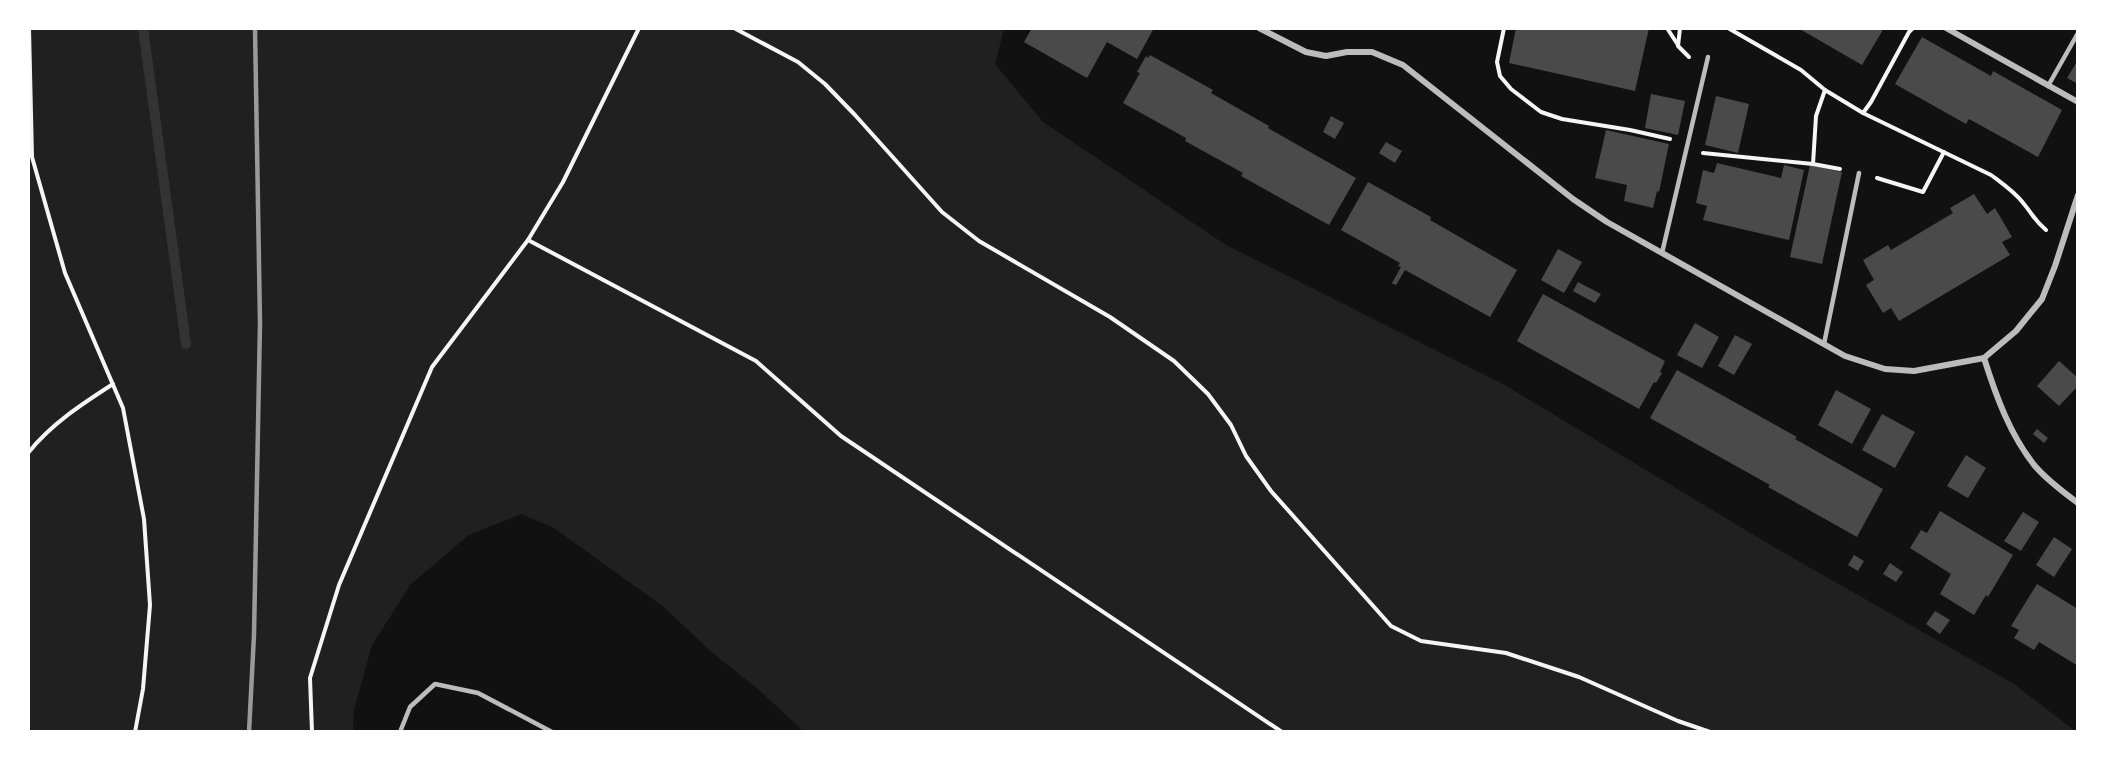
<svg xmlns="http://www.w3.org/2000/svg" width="2106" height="760" font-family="'DejaVu Sans',sans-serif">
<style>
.green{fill:#202020}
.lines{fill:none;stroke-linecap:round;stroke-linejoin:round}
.stream{stroke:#333;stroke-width:10}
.building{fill:#4a4a4a}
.path{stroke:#f5f5f5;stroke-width:4}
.service{stroke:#bcbcbc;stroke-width:4.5}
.minor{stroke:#bcbcbc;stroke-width:6}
.rail{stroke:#9a9a9a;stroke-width:4.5}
</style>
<rect width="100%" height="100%" fill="#111"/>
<polygon class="green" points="28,29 1004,29 995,64 1043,122 1226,245 1501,383 1779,550 2014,684 2075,731 803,731 759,690 709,650 664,607 554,528 521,514 469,535 411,584 372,645 354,710 353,731 29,731"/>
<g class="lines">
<polyline class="stream" points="143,28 186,344"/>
</g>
<g class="building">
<polygon points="1032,28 1115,29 1154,28 1137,59 1107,42 1087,78 1024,42"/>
<polygon points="1516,28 1649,28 1635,91 1509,63"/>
<polygon points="1798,28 1884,28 1862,65"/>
<polygon points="1922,37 1991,76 1993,71 2062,110 2038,157 1969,119 1966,124 1895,84"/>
<polygon points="1150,55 1213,90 1211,93 1269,126 1268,128 1356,178 1329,225 1241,176 1243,173 1185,141 1186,138 1123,103 1140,73 1137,72 1146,56 1148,58"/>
<polygon points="2078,60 2078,84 2067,78"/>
<polygon points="1651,94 1685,101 1678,135 1645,128"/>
<polygon points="1716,96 1749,104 1738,153 1705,145"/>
<polygon points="1331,116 1344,123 1335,139 1323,132"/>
<polygon points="1606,130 1669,144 1659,192 1657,191 1653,208 1624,201 1627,185 1595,178"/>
<polygon points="1386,142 1402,151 1395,163 1379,153"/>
<polygon points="1717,163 1781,178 1784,165 1804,170 1789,240 1703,220 1707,206 1696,203 1703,170 1714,173"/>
<polygon points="1810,165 1842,172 1822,264 1790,257"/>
<polygon points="1368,182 1431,217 1430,220 1517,270 1490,317 1405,270 1396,285 1393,284 1392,283 1401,267 1398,266 1400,263 1341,230"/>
<polygon points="1974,194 1987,214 1995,208 2012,237 2002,242 2010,255 1899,321 1891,308 1883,313 1866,285 1874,280 1863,260 1888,245 1891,250 1953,213 1950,208"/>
<polygon points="1558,249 1582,262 1564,293 1541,280"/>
<polygon points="1578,282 1601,294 1595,303 1573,291"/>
<polygon points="1543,294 1665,361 1660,372 1662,373 1656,383 1654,382 1639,409 1517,341"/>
<polygon points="1695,323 1719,337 1702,368 1677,355"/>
<polygon points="1735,335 1752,344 1734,375 1718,366"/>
<polygon points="2059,361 2078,378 2078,386 2059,406 2037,386"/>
<polygon points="1677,370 1797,437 1795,439 1883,489 1857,537 1768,487 1770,485 1650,418"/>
<polygon points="1836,390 1871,409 1852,444 1818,425"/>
<polygon points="1882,414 1915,432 1895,468 1862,450"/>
<polygon points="2037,429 2048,438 2044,443 2033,434"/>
<polygon points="1966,455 1986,468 1968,498 1947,486"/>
<polygon points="1940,511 2013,555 1988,597 1986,595 1974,615 1940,594 1951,574 1910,548 1921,530 1927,533"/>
<polygon points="2023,512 2039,522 2021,551 2004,541"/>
<polygon points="2054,537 2072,549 2054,577 2036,565"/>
<polygon points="1854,555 1864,561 1858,571 1848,565"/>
<polygon points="1890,563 1903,572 1896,582 1883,574"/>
<polygon points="2037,584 2078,609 2078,666 2039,642 2034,650 2014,638 2019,630 2011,626"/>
<polygon points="1935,611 1950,620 1940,634 1926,624"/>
</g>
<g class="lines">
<g class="path">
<polyline points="29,28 32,157 65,273 123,408 144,519 150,605 143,689 135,732"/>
<polyline points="734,28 798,62 825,84 855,115 942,212 979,241 1110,317 1174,361 1208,394 1231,425 1246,456 1271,491 1391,626 1421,641 1506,653 1579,677 1678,721 1710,732"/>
<polyline points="1504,28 1497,62 1500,76 1511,89 1541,112 1562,119 1630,130 1670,139"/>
<polyline points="1667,28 1678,45"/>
<polyline points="1680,28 1678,46 1689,57"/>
<path d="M1728 28 1801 70 1825 90 1863 113 1991 175C2003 184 2015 192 2024 204 2033 215 2034 220 2046 230"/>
<polyline points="1825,90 1816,116 1813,164 1840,169"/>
<polyline points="1863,113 1871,102 1909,32 1913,28"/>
<polyline points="1703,153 1813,164"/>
<polyline points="1877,178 1923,192 1944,152"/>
<polyline points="528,240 756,361 841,436 1282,732"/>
<path d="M28 453C51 424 82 404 113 384"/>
<polyline points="312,732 310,678 339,585 432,367 528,240 563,182 639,28"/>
</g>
<g class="service">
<polyline points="2048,86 2078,33"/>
<polyline points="1662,253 1708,57"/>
<polyline points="1824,344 1859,173"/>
<polyline points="400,732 410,707 435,684 478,693 552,732"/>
</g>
<g class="minor">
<polyline points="1259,28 1306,52 1326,56 1347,52 1372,52 1403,65 1573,199 1607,222 1845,356 1885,369 1914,371 1984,358 2016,331 2042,299 2055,266 2078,195"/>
<polyline points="1946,28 2078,102"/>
<path d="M1984 358C1996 396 2010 435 2035 466 2047 480 2063 492 2078 503"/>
</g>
<polyline class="rail" points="249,732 254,635 260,323 255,28"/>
</g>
<rect width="2106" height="760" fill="none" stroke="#ffffff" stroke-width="60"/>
</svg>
